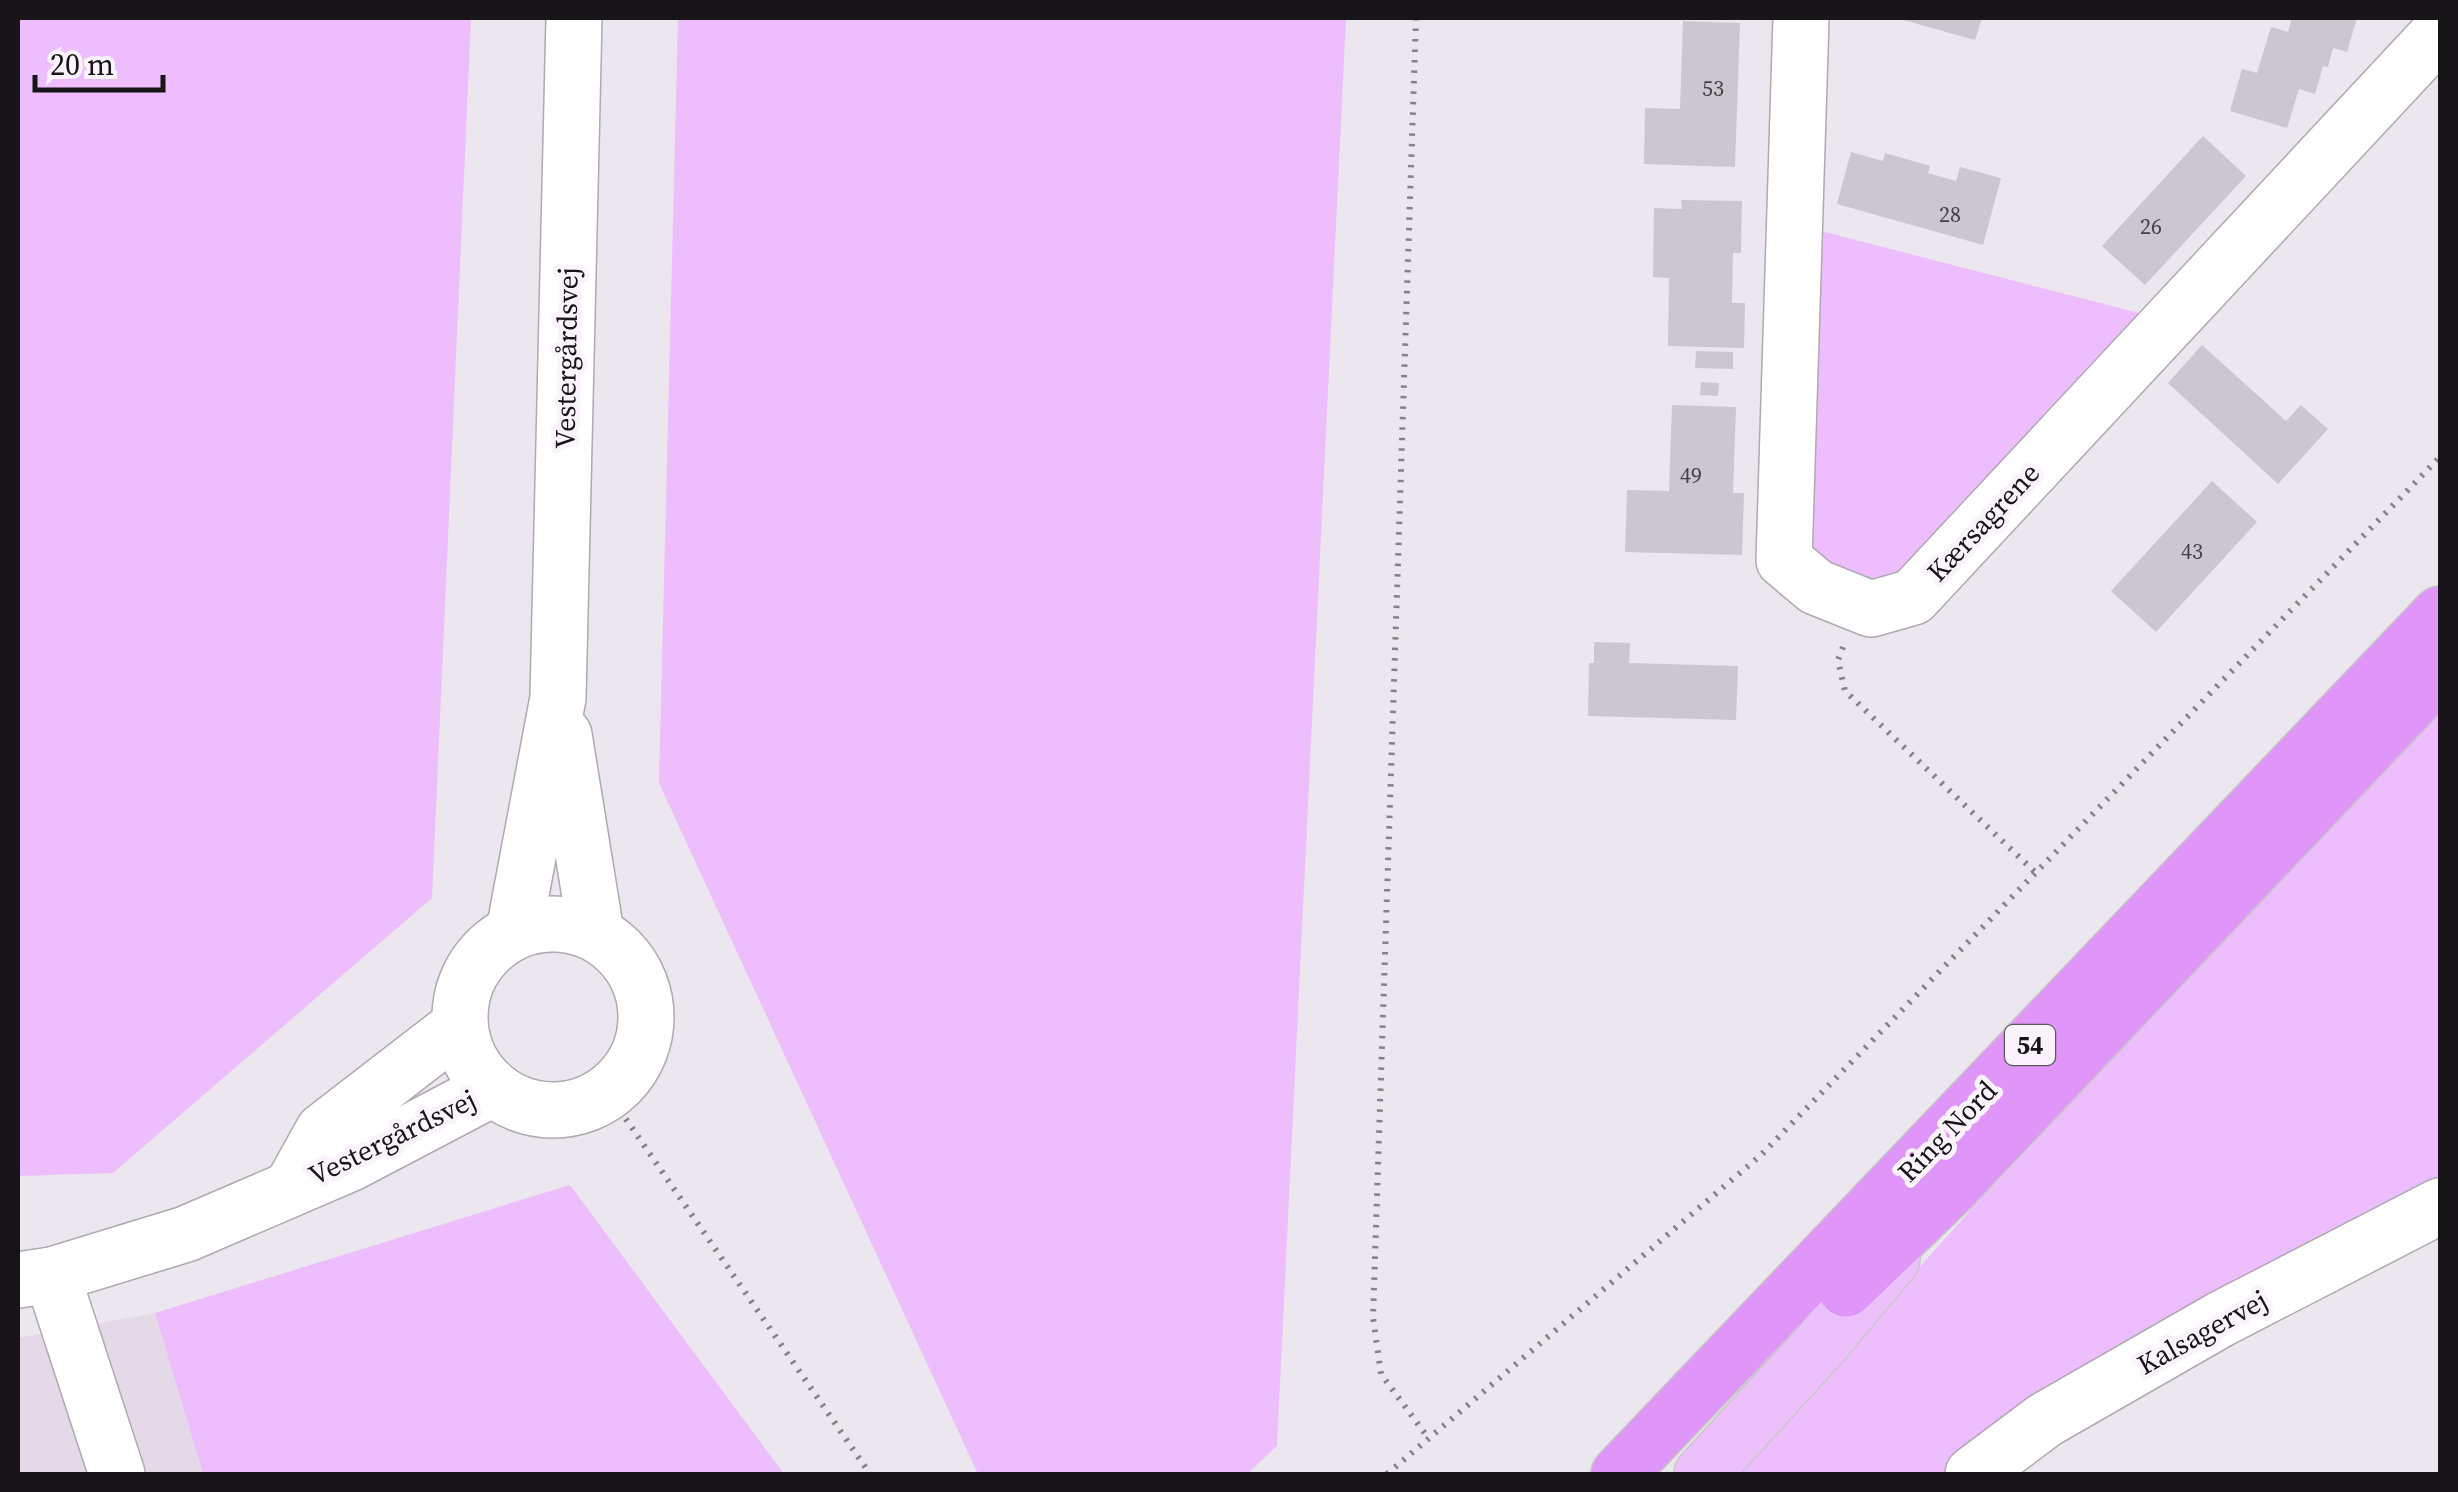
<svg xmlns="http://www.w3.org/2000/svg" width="2458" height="1492" font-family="'Source Serif 4',serif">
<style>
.built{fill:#e3d9e7}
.green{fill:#edbdfd}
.building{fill:#ccc6ce}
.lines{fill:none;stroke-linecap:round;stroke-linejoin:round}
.minor-casing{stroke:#afa9b1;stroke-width:58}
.major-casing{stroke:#c7c7c8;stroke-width:58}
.highway-casing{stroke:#c7c7c8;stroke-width:58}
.path{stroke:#858186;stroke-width:6;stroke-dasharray:2.5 8;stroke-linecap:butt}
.minor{stroke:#fff;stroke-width:55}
.major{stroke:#ecc0fb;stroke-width:55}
.highway{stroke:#e096f9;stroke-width:55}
.labels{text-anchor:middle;stroke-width:10;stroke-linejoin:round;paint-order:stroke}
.number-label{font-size:22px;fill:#444146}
.shield{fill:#faf3fc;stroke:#5b585c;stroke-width:2.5}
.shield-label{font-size:25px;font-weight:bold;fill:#171518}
.street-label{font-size:28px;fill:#171518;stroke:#faf3fc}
</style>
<rect width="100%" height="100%" fill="#ece6ee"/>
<polygon class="built" points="155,1313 203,1474 18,1474 18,1338"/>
<g class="green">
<polygon points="18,18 471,18 432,898 113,1173 18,1176"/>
<polygon points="678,18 1346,18 1277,1446 1247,1474 978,1474 659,783"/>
<polygon points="1817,230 2139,313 1909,579 1869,591 1805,547"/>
<polygon points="2440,713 2440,1196 2027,1406 1944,1474 1734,1474 1977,1203"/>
<polygon points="570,1185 784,1474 203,1474 155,1313"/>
</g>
<g class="building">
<polygon points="1896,18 1982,18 1975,40"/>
<polygon points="2292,18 2357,18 2347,52 2333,48 2328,67 2323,66 2315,94 2299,89 2287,128 2230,111 2242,69 2257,73 2271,27 2288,32"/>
<polygon points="1683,21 1740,23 1735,167 1644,164 1645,108 1680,109"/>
<polygon points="2203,136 2246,176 2145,285 2102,246"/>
<polygon points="1851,152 1883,161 1885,153 1930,166 1928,173 1956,181 1960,167 2001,178 1983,245 1837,204"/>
<polygon points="1681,200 1742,201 1741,253 1733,253 1732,303 1745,303 1744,348 1668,346 1669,278 1653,277 1654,208 1682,209"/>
<polygon points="2202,345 2286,421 2301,405 2328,429 2278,484 2168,383"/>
<polygon points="1696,351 1733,352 1733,369 1695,368"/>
<polygon points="1701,382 1719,383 1718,396 1700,395"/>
<polygon points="1672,405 1736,407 1733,493 1744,493 1742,555 1625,552 1627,490 1669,491"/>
<polygon points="2212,481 2257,522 2156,632 2111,591"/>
<polygon points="1594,642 1630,643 1629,663 1738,666 1736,720 1588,716 1589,663 1594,663"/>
</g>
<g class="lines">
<g class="minor-casing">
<g id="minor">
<polyline points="1801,18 1784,560 1816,587 1871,609 1913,597 2440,32"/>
<polyline points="564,735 596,933"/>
<circle cx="553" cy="1017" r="93"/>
<polyline points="514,931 558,698 574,18"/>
<polyline points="293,1185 323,1131 459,1026"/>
<polyline points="52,1275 117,1474"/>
<polyline points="18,1280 52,1275 186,1234 351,1163 492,1089"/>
<polyline points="1973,1474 2045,1420 2221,1319 2440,1206"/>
</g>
</g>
<g class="major-casing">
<polyline id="major" points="1702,1474 1820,1345 1892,1259"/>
</g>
<g class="highway-casing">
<g id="highway">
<polyline points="1846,1289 1951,1188 2440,672"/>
<polyline points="1619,1474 2440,614"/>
</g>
</g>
<g class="path">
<polyline points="1416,18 1373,1317 1381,1374 1429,1439"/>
<polyline points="1843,647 1838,660 1845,691 2036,873"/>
<polyline points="608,1093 870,1474"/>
<polyline points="1387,1474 1761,1155 2440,457"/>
</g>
<use href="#minor" class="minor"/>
<use href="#major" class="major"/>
<use href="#highway" class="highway"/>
</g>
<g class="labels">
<g class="number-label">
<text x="1713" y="96">53</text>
<text x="1950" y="222">28</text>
<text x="2151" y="234">26</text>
<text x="1691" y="483">49</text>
<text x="2192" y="559">43</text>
</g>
<rect class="shield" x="2005" y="1025" width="50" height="40" rx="8"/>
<g class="shield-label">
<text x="2030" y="1054">54</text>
</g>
<g class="street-label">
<text transform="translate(566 358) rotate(-89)" y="10">Vestergårdsvej</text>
<text transform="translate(1983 522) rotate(-47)" y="10">Kærsagrene</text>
<text transform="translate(1947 1131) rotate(-46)" y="10">Ring Nord</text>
<text transform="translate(392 1137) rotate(-26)" y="10">Vestergårdsvej</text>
<text transform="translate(2202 1332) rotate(-29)" y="10">Kalsagervej</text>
</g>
</g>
<rect width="2458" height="1492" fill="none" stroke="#171518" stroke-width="40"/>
<path d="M35 75v15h128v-15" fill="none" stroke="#171518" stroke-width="5"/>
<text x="50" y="75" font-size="30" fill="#171518" stroke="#faf3fc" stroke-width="8" paint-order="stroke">20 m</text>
</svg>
